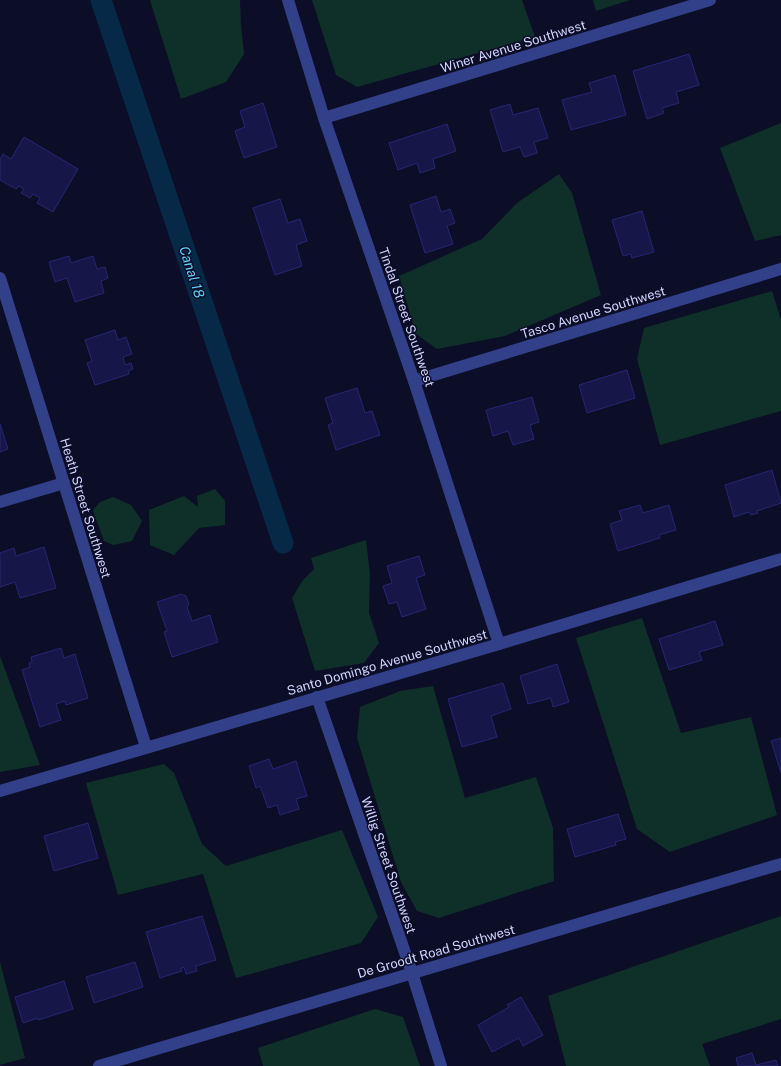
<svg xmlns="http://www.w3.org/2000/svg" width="781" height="1066" font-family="'Public Sans',sans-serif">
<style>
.green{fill:#0f3028}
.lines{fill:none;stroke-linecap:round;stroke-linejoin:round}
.canal{stroke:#052946;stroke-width:21}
.building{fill:#171648;stroke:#262677}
.minor{stroke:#324089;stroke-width:12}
.labels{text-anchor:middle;stroke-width:3;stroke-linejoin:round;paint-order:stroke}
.street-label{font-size:13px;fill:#d1d5ff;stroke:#0c0d26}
.water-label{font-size:14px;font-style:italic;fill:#5fd4ff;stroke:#0c0d26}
</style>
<rect width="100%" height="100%" fill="#0c0d26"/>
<g class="green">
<polygon points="150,0 240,0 241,25 244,54 226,82 181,99"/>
<polygon points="312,0 522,0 535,37 357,87 336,75"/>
<polygon points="593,0 630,0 596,11"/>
<polygon points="781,123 781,235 755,241 720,148"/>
<polygon points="559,174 572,193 601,295 505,336 437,349 416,334 399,276 482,239 517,203"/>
<polygon points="772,291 781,320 781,411 660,445 637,359 644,328"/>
<polygon points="215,489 225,501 225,525 199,528 174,555 150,545 149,510 184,496 198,507 197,496"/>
<polygon points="113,497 131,505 142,521 132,541 113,545 104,541 93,510 100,502"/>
<polygon points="366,540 370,574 369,613 379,643 364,663 315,671 292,598 303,580 314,569 311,558"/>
<polygon points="642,618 681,733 751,717 777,815 670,852 637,829 576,638"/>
<polygon points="0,656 40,765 0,772"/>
<polygon points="433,686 465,798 536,777 553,828 554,881 439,918 417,911 401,882 357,738 360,707 400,691"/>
<polygon points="164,764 174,773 202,844 226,866 342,830 378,917 361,943 236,978 203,874 118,895 86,783"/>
<polygon points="781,916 781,1019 702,1044 710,1066 566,1066 548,996"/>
<polygon points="0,962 25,1058 0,1065"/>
<polygon points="375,1009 403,1017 420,1066 263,1066 258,1048"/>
</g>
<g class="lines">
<polyline class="canal" points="101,0 283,543"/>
</g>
<g class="building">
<polygon points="689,54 699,85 676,92 679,103 662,108 664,113 647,119 633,71"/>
<polygon points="615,75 626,115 571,130 562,100 592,92 589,83"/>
<polygon points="263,103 277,147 244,158 235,131 245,127 240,111"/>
<polygon points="510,104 513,115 538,108 548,138 534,142 537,153 524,157 520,147 503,152 490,110"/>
<polygon points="447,124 456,151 433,159 435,168 420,173 417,163 398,170 389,143"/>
<polygon points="24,137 78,169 53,212 37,203 40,198 33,194 30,198 21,193 24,189 19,186 16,189 0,180 0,159 3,154 11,159"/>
<polygon points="436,196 441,212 450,209 455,223 447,226 453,244 425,253 410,205"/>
<polygon points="280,199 288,223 300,219 307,241 296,245 302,266 275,275 253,208"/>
<polygon points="642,211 654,252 632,258 631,254 623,256 612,220"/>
<polygon points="69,256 71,263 93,256 97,269 105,267 108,278 101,281 104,293 75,302 67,278 55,282 49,262"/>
<polygon points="115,330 118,340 126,337 132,354 123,357 125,365 131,363 133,369 128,371 129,374 95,385 87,363 92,361 85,340"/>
<polygon points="627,370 635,398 587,413 579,385"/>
<polygon points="357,388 365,413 372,411 380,435 336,450 328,425 333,423 325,398"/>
<polygon points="532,397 539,422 530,425 534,439 513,445 508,431 493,436 486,410"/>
<polygon points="0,424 8,449 0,452"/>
<polygon points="772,470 781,503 757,511 758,513 751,515 749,512 734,517 725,485"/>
<polygon points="640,505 643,513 669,505 676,530 659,535 660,538 618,551 610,524 622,520 619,511"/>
<polygon points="44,547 56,588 20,598 15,582 0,587 0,553 14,548 16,556"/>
<polygon points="419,556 425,575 416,578 426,609 402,617 397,602 389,604 383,586 392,583 387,566"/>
<polygon points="181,594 186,596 189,604 187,607 192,621 210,615 218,642 172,657 164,632 167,631 157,602"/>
<polygon points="715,621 723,645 699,652 702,660 669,670 659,639"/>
<polygon points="61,648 64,658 75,654 88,698 66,705 65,701 56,704 61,720 40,727 22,670 30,667 29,663 32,662 31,657"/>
<polygon points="557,664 569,702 553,707 551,698 528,704 520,676"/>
<polygon points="503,683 511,709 491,716 497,737 462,747 448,699"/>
<polygon points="781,738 781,773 771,741"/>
<polygon points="269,759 273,769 296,761 307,796 296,799 299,809 280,815 277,805 268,808 260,786 256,788 249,766"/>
<polygon points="618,814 626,839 615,842 616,845 575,857 567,829"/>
<polygon points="88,823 98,858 54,871 44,836"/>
<polygon points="202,916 216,960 196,966 197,971 186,974 184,967 181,968 182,971 160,978 146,932"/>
<polygon points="135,962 143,987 94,1003 86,977"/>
<polygon points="64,981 73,1009 38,1020 38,1018 23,1023 15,997"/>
<polygon points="521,997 543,1035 523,1046 519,1038 492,1052 478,1025 509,1007 507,1005"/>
<polygon points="752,1053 756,1065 776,1060 778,1066 738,1066 736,1058"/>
</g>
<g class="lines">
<g class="minor">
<polyline points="288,0 324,118 414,381 499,644"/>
<polyline points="324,118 710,0"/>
<polyline points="0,278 146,747"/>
<polyline points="414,381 781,269"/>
<polyline points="0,502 64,483"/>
<polyline points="317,697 412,973 441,1066"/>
<polyline points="0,791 499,644 781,559"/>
<polyline points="99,1066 781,864"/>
</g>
</g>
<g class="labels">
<g class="street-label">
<text transform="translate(513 46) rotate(-17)" y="5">Winer Avenue Southwest</text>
<text transform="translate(593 312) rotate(-17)" y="5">Tasco Avenue Southwest</text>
<text transform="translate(407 317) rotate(71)" y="5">Tindal Street Southwest</text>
<text transform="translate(86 508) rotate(73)" y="5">Heath Street Southwest</text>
<text transform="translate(387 662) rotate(-16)" y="5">Santo Domingo Avenue Southwest</text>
<text transform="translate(389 865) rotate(71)" y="5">Willig Street Southwest</text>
<text transform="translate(436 951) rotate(-16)" y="5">De Groodt Road Southwest</text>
</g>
<g class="water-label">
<text transform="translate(192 272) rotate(72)" y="5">Canal 18</text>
</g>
</g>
</svg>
